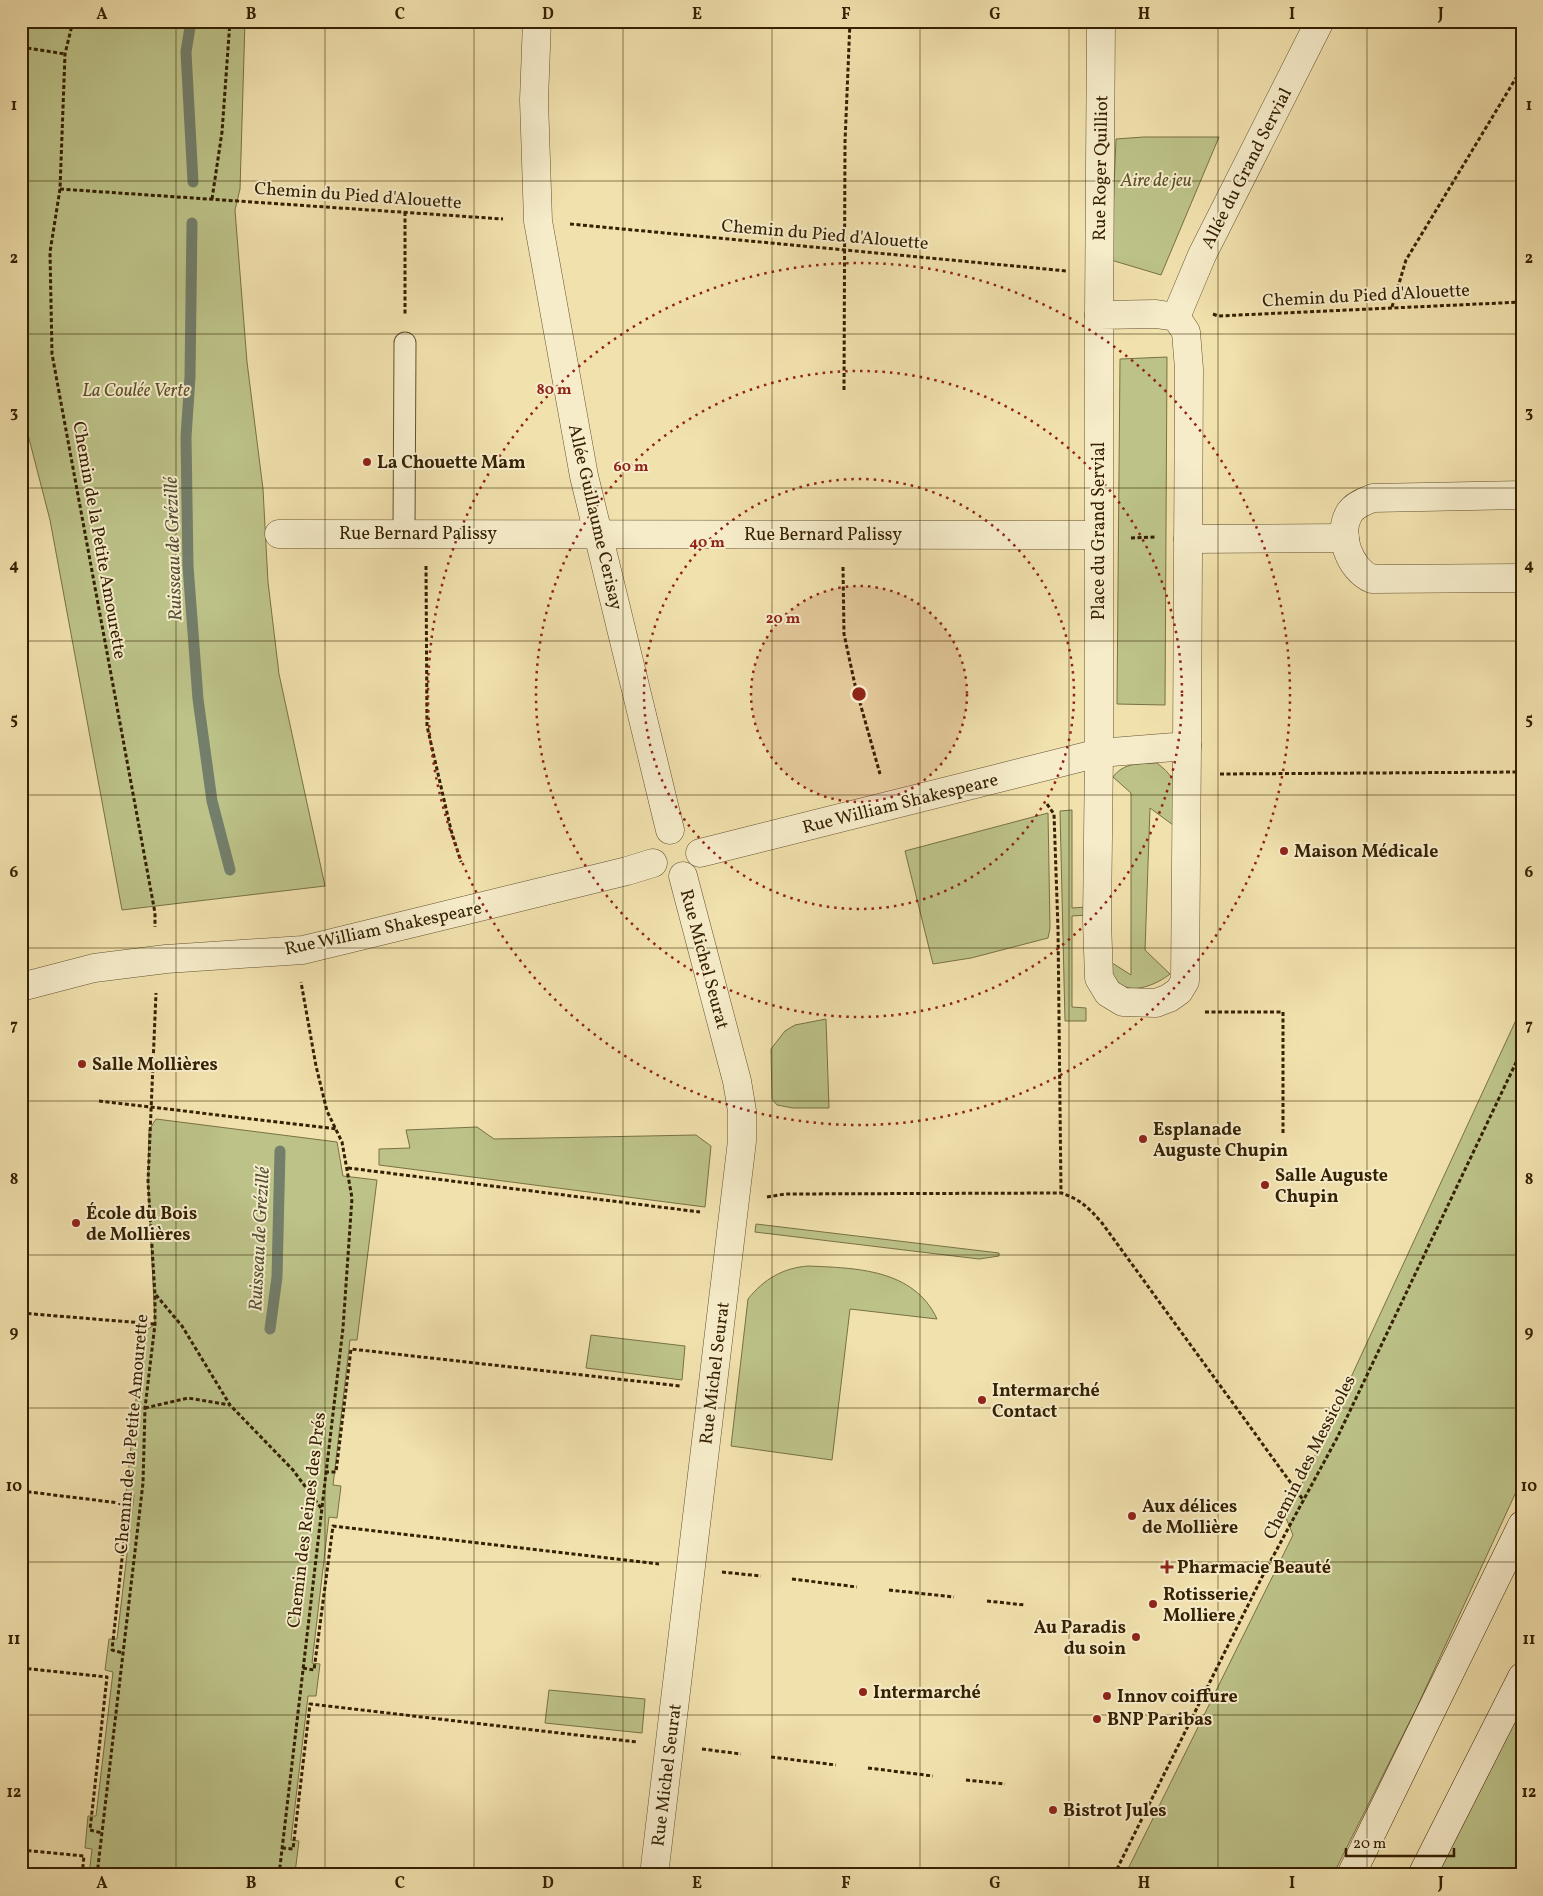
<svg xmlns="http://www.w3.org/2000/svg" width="1543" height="1896" font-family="Vollkorn,serif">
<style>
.green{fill:#bcc288;stroke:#787145}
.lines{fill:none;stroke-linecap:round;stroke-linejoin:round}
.stream{stroke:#737e6b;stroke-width:11}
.lane-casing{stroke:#64502d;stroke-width:23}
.street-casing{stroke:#64502d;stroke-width:29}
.secondary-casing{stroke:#352002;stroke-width:29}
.path{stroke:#352002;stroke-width:3;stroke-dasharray:4 2.5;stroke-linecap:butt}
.lane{stroke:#f6ecca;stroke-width:21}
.street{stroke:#f6ecca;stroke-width:28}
.secondary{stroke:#f6ecca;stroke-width:28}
.grid{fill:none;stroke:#352002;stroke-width:1;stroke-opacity:0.55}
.ring{fill:none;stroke:#8f2418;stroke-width:2.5;stroke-dasharray:2.5 5}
.poi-dot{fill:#8f2418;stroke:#f6ecca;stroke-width:2}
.labels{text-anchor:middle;stroke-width:4;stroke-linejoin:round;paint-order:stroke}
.street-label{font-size:18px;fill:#352002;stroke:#f6ecca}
.park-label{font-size:18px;font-style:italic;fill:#5e512a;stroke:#f6ecca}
.poi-label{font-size:18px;font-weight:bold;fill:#352002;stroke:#f6ecca;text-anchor:start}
.water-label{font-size:19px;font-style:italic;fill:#544f37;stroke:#f6ecca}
.centre{fill:#8f2418;stroke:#f6ecca;stroke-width:2.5}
.ring-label{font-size:15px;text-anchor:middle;font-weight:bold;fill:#8f2418;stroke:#f6ecca;stroke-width:4;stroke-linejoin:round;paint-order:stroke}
.neatline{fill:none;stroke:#352002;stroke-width:2}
.grid-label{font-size:16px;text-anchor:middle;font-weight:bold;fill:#352002}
</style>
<rect width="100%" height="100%" fill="#f1e1ad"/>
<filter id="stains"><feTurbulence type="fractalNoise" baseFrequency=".004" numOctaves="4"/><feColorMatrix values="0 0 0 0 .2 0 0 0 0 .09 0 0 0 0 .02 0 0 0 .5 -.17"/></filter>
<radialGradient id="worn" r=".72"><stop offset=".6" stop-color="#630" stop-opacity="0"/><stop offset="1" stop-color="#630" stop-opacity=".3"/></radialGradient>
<g class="green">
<polygon points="21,21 245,21 240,189 235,210 247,362 263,489 268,582 279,674 325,886 122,910 50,520 26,427 21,399"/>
<polygon points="1144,137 1219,137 1161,275 1111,260 1116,139"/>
<polygon points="1167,357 1165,705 1117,704 1120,359"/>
<path d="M1157 763C1184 784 1176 794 1173 825L1150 808 1145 950 1170 974C1159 983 1137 993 1123 986 1114 982 1110 968 1106 959L1131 975V793L1113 777C1124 762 1140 764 1157 763Z"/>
<polygon points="1072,810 1072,908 1087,907 1087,915 1072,916 1072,1007 1086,1008 1086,1021 1065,1021 1060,811"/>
<polygon points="1048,813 1050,928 1048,938 971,958 933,964 905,851"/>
<polygon points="1522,1007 1522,1479 1417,1707 1333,1875 1125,1875 1293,1535 1286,1518"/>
<polygon points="826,1019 829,1108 793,1108 777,1105 772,1099 771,1049 785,1031 795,1025"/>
<polygon points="156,1119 337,1142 343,1176 377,1180 357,1340 350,1340 333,1485 341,1486 337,1518 329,1517 312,1663 320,1664 316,1696 308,1696 291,1840 299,1841 295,1873 287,1872 287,1875 89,1875 92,1849 85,1848 88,1816 96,1816 113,1672 105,1670 109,1639 117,1639 134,1495 126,1493 143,1333 155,1324 148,1182 149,1130"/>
<polygon points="477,1127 494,1139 696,1135 711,1146 705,1207 379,1165 379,1149 410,1148 406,1130"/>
<polygon points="756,1224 999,1253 999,1256 979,1259 755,1232"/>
<path d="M808 1266C856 1268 914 1269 937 1319L850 1309 832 1460 731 1446 748 1299C764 1279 783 1268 808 1266Z"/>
<polygon points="591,1335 685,1346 682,1380 586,1368"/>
<polygon points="549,1690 645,1699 642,1733 545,1723"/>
<polygon points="1522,1695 1522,1875 1430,1875"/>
</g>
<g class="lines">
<g class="stream">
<polyline points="191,21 186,52 193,182"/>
<polyline points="192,223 190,377 186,437 188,566 198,699 212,801 230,870"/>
<polyline points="270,1329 277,1277 280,1151"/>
</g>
<g class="lane-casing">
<polyline id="lane" points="404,532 405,343"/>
</g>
<g class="street-casing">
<g id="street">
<polyline points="537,21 534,100 538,221 584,476 670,830"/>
<polygon points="1156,314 1176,317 1186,332 1189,369 1187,746 1099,753 1099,315"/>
<polyline points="1099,315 1101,21"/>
<polyline points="1176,317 1202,255 1320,21"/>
<path d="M1522 495 1373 498C1365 501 1355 505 1350 512 1336 534 1350 570 1372 579L1522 578"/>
<polyline points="279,534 1098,535"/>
<polyline points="1188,539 1345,538"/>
<polyline points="700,853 1099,753 1097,921 1099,978 1108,993 1123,1002 1156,1003 1169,998 1179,991 1185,981 1187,746"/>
<polyline points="21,987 94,968 166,959 303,950 627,871 653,863"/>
<polyline points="654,1875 742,1141 742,1111 737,1081 683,876"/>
</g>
</g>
<g class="secondary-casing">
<g id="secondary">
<polyline points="1351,1875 1522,1525"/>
<polyline points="1422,1875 1522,1677"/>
</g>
</g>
<g class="path">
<polyline points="73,21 65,54 60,189 50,252 52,354 155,913 155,927"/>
<polyline points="21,47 65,54"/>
<polyline points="60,189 503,219"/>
<polyline points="212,199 222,132 230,21"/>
<polyline points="405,212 405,314"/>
<polyline points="570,224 1067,271"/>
<polyline points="1392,307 1406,260 1522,68"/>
<polyline points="1213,314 1218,316 1522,302"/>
<polyline points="844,390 845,142 850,21"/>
<polyline points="1131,538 1157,537"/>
<polyline points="426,566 427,726 451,830 461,862"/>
<polyline points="843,567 844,634 855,685 880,774"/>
<polyline points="1220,774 1522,772"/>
<polyline points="1047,804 1054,814 1058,929 1061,1193"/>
<polyline points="1205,1012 1283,1012 1283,1133"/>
<polyline points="99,1101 337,1129"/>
<polyline points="348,1168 700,1212"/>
<path d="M767 1197 785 1194 1061 1193C1080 1199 1089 1208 1102 1223L1304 1501"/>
<polyline points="156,1295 182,1326 230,1405 293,1470 321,1508"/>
<polyline points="21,1313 155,1324"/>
<polyline points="145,1408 188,1398 230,1405"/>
<polyline points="325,1472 336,1472 351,1349 680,1386"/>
<polyline points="21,1491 128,1504 112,1650 123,1653"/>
<polyline points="722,1572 761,1576"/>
<polyline points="792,1579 857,1587"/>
<polyline points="889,1590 954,1597"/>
<polyline points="987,1601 1025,1605"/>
<polyline points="21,1668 107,1677 90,1830 102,1833"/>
<polyline points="303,1668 314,1670 333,1526 659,1564"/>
<polyline points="702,1749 741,1754"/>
<polyline points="771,1757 836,1765"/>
<polyline points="868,1768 933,1776"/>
<polyline points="966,1780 1005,1784"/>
<polyline points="282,1848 293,1849 310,1704 637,1742"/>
<polyline points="21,1850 84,1856 82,1875"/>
<polyline points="97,1875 143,1483 145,1408 155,1324 155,1295 148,1182 156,993"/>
<polyline points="279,1875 343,1328 352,1198 342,1142 327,1111 316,1066 301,982"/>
<polyline points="1114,1875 1263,1575 1337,1438 1522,1050"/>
</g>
<use href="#lane" class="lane"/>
<use href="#street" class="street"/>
<use href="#secondary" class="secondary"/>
</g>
<path class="grid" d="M176 21V1875M325 21V1875M474 21V1875M623 21V1875M772 21V1875M920 21V1875M1069 21V1875M1218 21V1875M1367 21V1875M21 181H1522M21 334H1522M21 488H1522M21 641H1522M21 795H1522M21 948H1522M21 1101H1522M21 1255H1522M21 1408H1522M21 1562H1522M21 1715H1522"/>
<circle cx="859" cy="694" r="108" fill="#8f2418" fill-opacity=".12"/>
<g class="ring">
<circle cx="859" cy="694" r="108"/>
<circle cx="859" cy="694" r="215"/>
<circle cx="859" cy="694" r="323"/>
<circle cx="859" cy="694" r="431"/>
</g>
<g class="poi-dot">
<circle cx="367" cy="462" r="5"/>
<circle cx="1284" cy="851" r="5"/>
<circle cx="82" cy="1064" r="5"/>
<circle cx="1143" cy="1139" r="5"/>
<circle cx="1265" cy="1185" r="5"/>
<circle cx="76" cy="1223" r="5"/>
<circle cx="982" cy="1400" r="5"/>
<circle cx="1132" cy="1516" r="5"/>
<path d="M1164.5 1559.5h5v5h5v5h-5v5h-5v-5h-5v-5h5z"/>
<circle cx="1153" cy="1604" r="5"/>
<circle cx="1136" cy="1637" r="5"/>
<circle cx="863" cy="1692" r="5"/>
<circle cx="1107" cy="1696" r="5"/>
<circle cx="1097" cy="1719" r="5"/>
<circle cx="1053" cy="1810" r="5"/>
</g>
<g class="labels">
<g class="street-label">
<text transform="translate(1100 168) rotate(-89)" y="6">Rue Roger Quilliot</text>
<text transform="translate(1246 168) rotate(-63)" y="6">Allée du Grand Servial</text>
<text transform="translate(358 195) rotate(4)" y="6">Chemin du Pied d'Alouette</text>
<text transform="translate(825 234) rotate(5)" y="6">Chemin du Pied d'Alouette</text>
<text transform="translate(1366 295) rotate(-3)" y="6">Chemin du Pied d'Alouette</text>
<text transform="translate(596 517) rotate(77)" y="6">Allée Guillaume Cerisay</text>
<text transform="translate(1098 531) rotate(-90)" y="6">Place du Grand Servial</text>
<text x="418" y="539">Rue Bernard Palissy</text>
<text x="823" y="540">Rue Bernard Palissy</text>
<text transform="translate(100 540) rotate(80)" y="6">Chemin de la Petite Amourette</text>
<text transform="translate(900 803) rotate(-14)" y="6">Rue William Shakespeare</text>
<text transform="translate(383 928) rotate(-12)" y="6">Rue William Shakespeare</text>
<text transform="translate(705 959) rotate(75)" y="6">Rue Michel Seurat</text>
<text transform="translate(714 1373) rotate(-83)" y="6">Rue Michel Seurat</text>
<text transform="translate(131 1434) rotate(-85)" y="6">Chemin de la Petite Amourette</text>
<text transform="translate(1309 1457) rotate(-63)" y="6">Chemin des Messicoles</text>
<text transform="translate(306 1520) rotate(-83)" y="6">Chemin des Reines des Prés</text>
<text transform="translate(666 1775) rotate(-83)" y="6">Rue Michel Seurat</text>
</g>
<g class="park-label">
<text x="1156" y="186">Aire de jeu</text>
<text x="136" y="396">La Coulée Verte</text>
</g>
<g class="poi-label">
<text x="377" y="468">La Chouette Mam</text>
<text x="1294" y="857">Maison Médicale</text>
<text x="92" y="1070">Salle Mollières</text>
<text x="1153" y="1135">Esplanade<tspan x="1153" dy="21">Auguste Chupin</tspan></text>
<text x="1275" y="1181">Salle Auguste<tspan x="1275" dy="21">Chupin</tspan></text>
<text x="86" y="1219">École du Bois<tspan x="86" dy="21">de Mollières</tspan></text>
<text x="992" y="1396">Intermarché<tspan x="992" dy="21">Contact</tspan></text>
<text x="1142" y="1512">Aux délices<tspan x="1142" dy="21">de Mollière</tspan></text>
<text x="1177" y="1573">Pharmacie Beauté</text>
<text x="1163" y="1600">Rotisserie<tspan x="1163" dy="21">Molliere</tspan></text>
<text x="1126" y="1633" text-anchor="end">Au Paradis<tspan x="1126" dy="21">du soin</tspan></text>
<text x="873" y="1698">Intermarché</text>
<text x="1117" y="1702">Innov coiffure</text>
<text x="1107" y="1725">BNP Paribas</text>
<text x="1063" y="1816">Bistrot Jules</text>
</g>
<g class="water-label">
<text transform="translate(172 549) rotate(-92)" y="7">Ruisseau de Grézillé</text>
<text transform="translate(258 1239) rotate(-87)" y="7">Ruisseau de Grézillé</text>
</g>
</g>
<circle cx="859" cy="694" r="8" class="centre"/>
<g class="ring-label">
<text x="554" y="394">80 m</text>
<text x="631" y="471">60 m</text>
<text x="707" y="547">40 m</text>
<text x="783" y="623">20 m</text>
</g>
<rect width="1543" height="1896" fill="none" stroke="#f1e1ad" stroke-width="55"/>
<path d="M1346 1848v8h108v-8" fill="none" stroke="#352002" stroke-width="2.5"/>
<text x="1353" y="1848" font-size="15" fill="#352002" stroke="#f6ecca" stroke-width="4" paint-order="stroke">20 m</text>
<rect x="28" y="28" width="1488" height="1840" class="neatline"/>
<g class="grid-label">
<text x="102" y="19">A</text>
<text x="251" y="19">B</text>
<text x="400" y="19">C</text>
<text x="548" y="19">D</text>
<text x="697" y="19">E</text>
<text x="846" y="19">F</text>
<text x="995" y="19">G</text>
<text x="1144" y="19">H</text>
<text x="1292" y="19">I</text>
<text x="1441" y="19">J</text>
<text x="14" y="110">1</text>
<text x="1529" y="110">1</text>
<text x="14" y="263">2</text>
<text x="1529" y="263">2</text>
<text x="14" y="417">3</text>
<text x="1529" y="417">3</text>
<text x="14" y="570">4</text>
<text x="1529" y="570">4</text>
<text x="14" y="724">5</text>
<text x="1529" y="724">5</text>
<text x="14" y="877">6</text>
<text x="1529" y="877">6</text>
<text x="14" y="1030">7</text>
<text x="1529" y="1030">7</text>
<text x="14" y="1184">8</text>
<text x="1529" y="1184">8</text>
<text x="14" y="1337">9</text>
<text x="1529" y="1337">9</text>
<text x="14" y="1491">10</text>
<text x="1529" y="1491">10</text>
<text x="14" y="1644">11</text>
<text x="1529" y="1644">11</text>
<text x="14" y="1797">12</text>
<text x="1529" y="1797">12</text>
<text x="102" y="1888">A</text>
<text x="251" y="1888">B</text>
<text x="400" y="1888">C</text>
<text x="548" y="1888">D</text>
<text x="697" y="1888">E</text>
<text x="846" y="1888">F</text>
<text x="995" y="1888">G</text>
<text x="1144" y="1888">H</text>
<text x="1292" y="1888">I</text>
<text x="1441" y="1888">J</text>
</g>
<rect width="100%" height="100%" filter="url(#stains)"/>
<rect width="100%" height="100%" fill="url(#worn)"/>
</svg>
